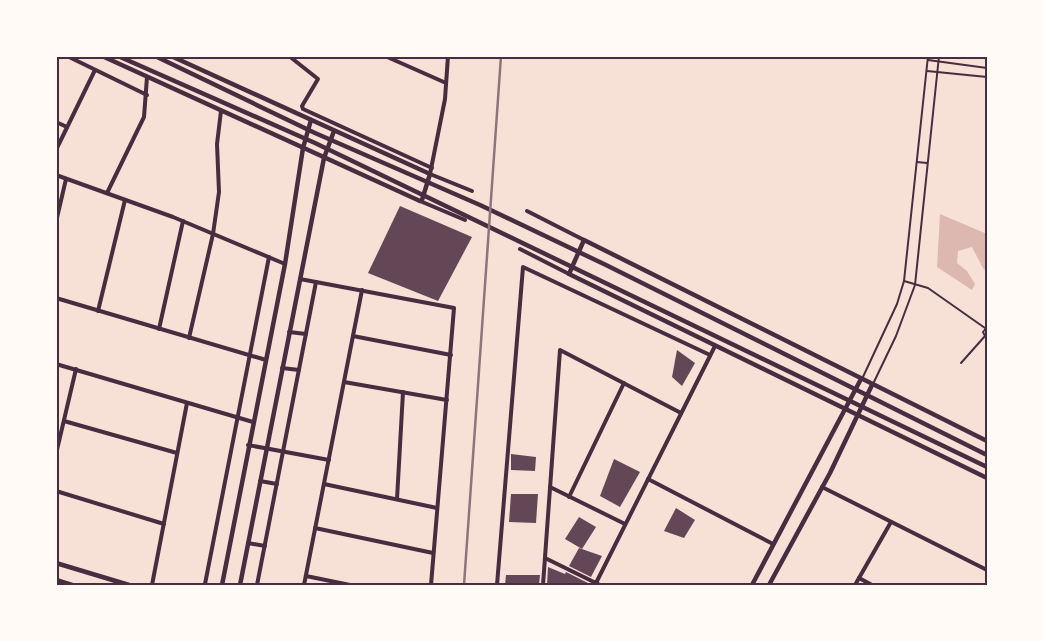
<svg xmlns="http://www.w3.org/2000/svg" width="1043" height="641" font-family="'Asap Condensed',sans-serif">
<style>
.water{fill:#dcb8b0}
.building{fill:#644757}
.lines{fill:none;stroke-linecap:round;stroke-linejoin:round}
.service{stroke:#4a2c40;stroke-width:2}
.minor{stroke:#4a2c40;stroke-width:4}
.tertiary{stroke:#4a2c40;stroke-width:4.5}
.rail{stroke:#8f747c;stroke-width:2.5}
.neatline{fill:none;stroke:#4a2c40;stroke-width:2}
</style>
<rect width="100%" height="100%" fill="#f7e1d7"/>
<polygon class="water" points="940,214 987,234 987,268 984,270 972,247 958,251 957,263 967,271 975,284 972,290 937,267"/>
<g class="building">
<polygon points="400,206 472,237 438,301 368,273"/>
<polygon points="677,350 695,363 682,386 672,377"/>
<polygon points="511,454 536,457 535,471 511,470"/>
<polygon points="614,459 640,472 620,507 600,496"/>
<polygon points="511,494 538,494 536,523 509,522"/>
<polygon points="676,508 695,520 684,538 664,531"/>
<polygon points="579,517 596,527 582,549 565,539"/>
<polygon points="579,548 602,556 591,577 569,566"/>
<polygon points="548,567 565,574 566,572 588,583 547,585"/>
<polygon points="506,575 540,575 539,585 505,585"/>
</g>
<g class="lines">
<g class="service">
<polyline points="928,60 987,68"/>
<polyline points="927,71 987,77"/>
<polyline points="917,162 927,163"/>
<polyline points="904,281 928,288 985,328"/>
<polyline points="961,363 985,336 983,332 987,327"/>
<polyline points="862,379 897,304 904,281 928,56"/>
<polyline points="873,384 896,336 915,285 939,56"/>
</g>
<g class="minor">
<polyline points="67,56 147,95"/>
<polyline points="289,56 318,79 302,106 303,109 432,168"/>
<polyline points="385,56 446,83"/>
<polyline points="448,56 445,99 430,174 472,191"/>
<polyline points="56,122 67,127"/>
<polyline points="56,150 95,70"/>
<polyline points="56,175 173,217 285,264"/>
<polyline points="107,193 144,117 147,77"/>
<polyline points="420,201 465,220"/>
<polyline points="527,211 584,240"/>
<polyline points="56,222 66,179"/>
<polyline points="520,249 569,274"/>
<polyline points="300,279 454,308 431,585"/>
<polyline points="56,298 266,360"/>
<polyline points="98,311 125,200"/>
<polyline points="159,329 183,221"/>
<polyline points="289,332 306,334"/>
<polyline points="353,336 451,355"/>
<polyline points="189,338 213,234 219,192 217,144 221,111"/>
<polyline points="56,364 253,422"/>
<polyline points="282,368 299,370"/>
<polyline points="344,382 447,400"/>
<polyline points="64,421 177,453"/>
<polyline points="248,445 329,460"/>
<polyline points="56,454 76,369"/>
<polyline points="648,479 773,544"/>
<polyline points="260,481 277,484"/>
<polyline points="324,484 437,508"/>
<polyline points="550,487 625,524"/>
<polyline points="822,487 987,570"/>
<polyline points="56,491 164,524"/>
<polyline points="569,497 624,383"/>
<polyline points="397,499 403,392"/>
<polyline points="315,528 433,553"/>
<polyline points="248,543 265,546"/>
<polyline points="545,558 600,585"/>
<polyline points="306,576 350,585"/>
<polyline points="859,578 872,585"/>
<polyline points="596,583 715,346"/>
<polyline points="205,584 269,257"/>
<polyline points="152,585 187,403"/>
<polyline points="257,585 316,282"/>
<polyline points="304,585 362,290"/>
<polyline points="497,585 523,267 710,355"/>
<polyline points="543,585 560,350 681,413"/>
<polyline points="855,585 891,522"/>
</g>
<g class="tertiary">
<polyline points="102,56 420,201 422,200 430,174 171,56"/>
<polyline points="118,56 315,143 987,467"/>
<polyline points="155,56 315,133 480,205 606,265 987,455"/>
<polyline points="987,441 584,240 569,274 987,478"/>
<polyline points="56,563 129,585"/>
<polyline points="56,580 72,585"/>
<polyline points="222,585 285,264 303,148 311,120"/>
<polyline points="240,585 324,158 334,131"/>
<polyline points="752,585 861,379"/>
<polyline points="769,585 830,473 872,385"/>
</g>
<polyline class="rail" points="464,585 501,56"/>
</g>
<rect width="1043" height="641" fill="none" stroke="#fffaf5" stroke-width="115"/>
<rect x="58" y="58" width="928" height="526" class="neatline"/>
</svg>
